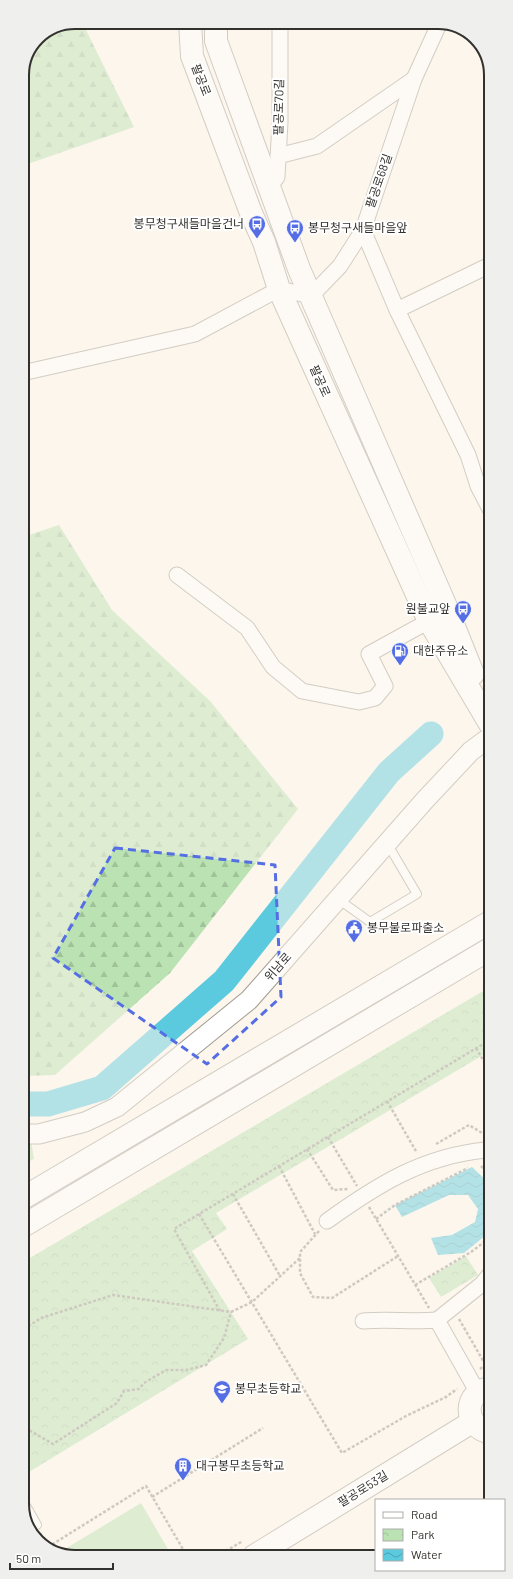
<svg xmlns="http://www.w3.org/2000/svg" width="513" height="1579" font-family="Barlow,'Noto Sans KR',sans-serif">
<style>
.forest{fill:url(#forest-firs)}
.park{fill:url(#park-crowns)}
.pitch{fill:#bae2b2}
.water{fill:url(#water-waves)}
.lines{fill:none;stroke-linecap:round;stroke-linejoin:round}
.river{stroke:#5bc9de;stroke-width:25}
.service-casing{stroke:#a19b92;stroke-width:10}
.minor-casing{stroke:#a19b92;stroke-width:17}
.tertiary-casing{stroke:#a19b92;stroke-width:21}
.secondary-casing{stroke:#a19b92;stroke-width:24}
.trunk-casing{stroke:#a19b92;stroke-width:24}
.path{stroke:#97938c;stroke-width:2.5;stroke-dasharray:3 2;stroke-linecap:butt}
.service{stroke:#fff;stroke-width:8}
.minor{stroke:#fff;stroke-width:15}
.tertiary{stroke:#fff;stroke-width:19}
.secondary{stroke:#fff;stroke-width:22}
.trunk{stroke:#fff;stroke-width:22}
.marked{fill:none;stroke:#566ee4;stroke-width:3;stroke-dasharray:8 5;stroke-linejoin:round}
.labels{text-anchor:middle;stroke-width:4;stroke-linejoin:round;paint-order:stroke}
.street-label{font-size:12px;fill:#33312d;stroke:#fff}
.poi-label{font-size:12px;fill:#33312d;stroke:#fff;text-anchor:start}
.rim{fill:none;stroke:#33312d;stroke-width:2}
</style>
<defs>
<pattern id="forest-firs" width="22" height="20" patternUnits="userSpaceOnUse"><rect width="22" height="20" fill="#bae2b2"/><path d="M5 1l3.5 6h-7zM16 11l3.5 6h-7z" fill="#a0c299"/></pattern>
<pattern id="park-crowns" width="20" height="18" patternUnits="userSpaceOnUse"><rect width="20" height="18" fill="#bae2b2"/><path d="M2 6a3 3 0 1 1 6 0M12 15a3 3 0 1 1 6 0" fill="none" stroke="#a0c299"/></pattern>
<pattern id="water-waves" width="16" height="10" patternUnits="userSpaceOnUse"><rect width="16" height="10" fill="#5bc9de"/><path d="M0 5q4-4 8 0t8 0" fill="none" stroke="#4ca4b4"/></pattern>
</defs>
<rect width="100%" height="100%" fill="#fcf6ec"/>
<g class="forest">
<polygon points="75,22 82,22 134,127 22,166 22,71 38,37"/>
<polygon points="59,525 112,610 210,701 298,809 170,973 55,1075 23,1076 23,537"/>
</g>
<g class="park">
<polygon points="490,987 490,1051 216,1213 227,1229 192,1251 248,1339 24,1475 23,1262"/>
<polygon points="31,1141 34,1159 23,1164 23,1142"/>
<polygon points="466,1256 478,1275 441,1297 429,1278"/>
</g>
<polygon class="pitch" points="141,1503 172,1556 71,1557 60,1552"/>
<polygon class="water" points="472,1167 491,1185 491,1231 464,1253 438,1255 431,1238 452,1235 475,1222 478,1209 468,1195 449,1195 402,1217 395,1205"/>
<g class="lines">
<polyline class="river" points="23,1104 48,1104 102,1088 224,981 389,772 431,734"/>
<g class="service-casing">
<g id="service">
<polyline points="338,899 370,922 417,894 387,843"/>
<polyline points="24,1502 37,1525"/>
</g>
</g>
<g class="minor-casing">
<g id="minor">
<polyline points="278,156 317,146 414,79"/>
<polyline points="268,188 277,177 280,122 280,22"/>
<polyline points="363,230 397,310 468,455 478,486 490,509"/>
<polyline points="397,310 490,265"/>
<polyline points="22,373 195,334 279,289 311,296 340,266 363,230 414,79 440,22"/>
<polyline points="177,575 247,628 273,667 302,691 359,702 375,698 385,686 369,654 429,621"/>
<path d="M327 1221C377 1185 423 1156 486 1150L491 1155"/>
<polyline points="437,1320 482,1284 491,1273"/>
<path d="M363 1321C388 1319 412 1322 437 1320L478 1393"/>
</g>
</g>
<g class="tertiary-casing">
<polyline id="tertiary" points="23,1134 39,1134 85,1122 117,1107 249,1000 425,800 471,751 490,737"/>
</g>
<g class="secondary-casing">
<g id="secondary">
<polyline points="190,22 192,56 251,213 264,242 279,289 429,621 490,724"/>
<polyline points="216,22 216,41 299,269 447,609 473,674"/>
<path d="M491 1388C463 1391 462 1427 491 1433"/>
<polyline points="254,1556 472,1422"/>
</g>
</g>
<g class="trunk-casing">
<g id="trunk">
<polyline points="23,1198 490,922"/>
<polyline points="23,1226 490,949"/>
</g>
</g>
<g class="path">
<polyline points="476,1048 490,1072"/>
<polyline points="387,1101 417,1153"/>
<polyline points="328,1137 357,1186"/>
<polyline points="436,1144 469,1125 487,1136"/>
<polyline points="307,1149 333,1190 348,1189"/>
<polyline points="279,1166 315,1234"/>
<polyline points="481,1166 491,1176"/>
<polyline points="233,1194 280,1276"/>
<polyline points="369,1207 429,1308"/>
<polyline points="199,1214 342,1453 406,1416 446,1397 457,1389"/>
<polyline points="376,1219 395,1205 468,1168"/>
<polyline points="319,1231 300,1252 300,1273 313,1297 332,1298 398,1256"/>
<polyline points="415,1285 471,1252 491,1237"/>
<polyline points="220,1311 174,1229 490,1040"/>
<polyline points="459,1319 485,1364"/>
<polyline points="24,1329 41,1318 113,1295 231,1312 252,1302 300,1258"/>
<polyline points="480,1369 491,1360"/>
<polyline points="24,1397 27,1429 53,1444 117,1403 124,1391 139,1389 144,1383 166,1370 186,1370 206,1365 224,1338 231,1312"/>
<polyline points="152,1497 263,1428"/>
<polyline points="40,1533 47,1547"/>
<polyline points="48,1547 146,1486 187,1556"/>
<polyline points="217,1556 243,1541"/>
</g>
<use href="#service" class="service"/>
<use href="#minor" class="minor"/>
<use href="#tertiary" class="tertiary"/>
<use href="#secondary" class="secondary"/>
<use href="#trunk" class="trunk"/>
</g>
<path d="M0 0H513V1579H0ZM115 848 275 865 281 997 207 1064 53 958Z" fill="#fcf6ec" fill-opacity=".55" fill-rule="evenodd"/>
<path class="marked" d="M115 848 275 865 281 997 207 1064 53 958Z"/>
<defs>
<g id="bus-pin" transform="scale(0.9)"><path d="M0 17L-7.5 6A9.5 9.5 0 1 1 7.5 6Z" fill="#566ee4" stroke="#fff"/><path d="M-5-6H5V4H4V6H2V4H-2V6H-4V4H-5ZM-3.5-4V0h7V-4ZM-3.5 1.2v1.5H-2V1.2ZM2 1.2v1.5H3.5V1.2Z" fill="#fff"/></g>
<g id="fuel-pin" transform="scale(0.9)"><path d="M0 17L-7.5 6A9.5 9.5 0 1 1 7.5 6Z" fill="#566ee4" stroke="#fff"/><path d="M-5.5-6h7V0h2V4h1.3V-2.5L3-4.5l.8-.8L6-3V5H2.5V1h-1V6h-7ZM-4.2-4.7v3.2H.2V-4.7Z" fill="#fff"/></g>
<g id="civic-pin" transform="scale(0.9)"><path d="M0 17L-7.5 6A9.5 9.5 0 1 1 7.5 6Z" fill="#566ee4" stroke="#fff"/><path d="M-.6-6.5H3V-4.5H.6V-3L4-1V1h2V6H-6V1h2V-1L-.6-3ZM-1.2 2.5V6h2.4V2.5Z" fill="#fff"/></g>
<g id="school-pin" transform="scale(0.9)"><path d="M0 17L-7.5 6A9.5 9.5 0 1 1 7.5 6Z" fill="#566ee4" stroke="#fff"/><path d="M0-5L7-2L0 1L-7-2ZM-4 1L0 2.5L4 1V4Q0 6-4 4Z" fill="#fff"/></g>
<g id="building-pin" transform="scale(0.9)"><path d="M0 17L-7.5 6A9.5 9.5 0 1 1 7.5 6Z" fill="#566ee4" stroke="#fff"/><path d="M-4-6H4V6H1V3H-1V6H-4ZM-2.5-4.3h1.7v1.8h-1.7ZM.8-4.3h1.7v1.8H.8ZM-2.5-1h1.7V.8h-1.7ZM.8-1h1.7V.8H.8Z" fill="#fff"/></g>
</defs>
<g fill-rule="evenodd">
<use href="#bus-pin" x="257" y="224"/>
<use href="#bus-pin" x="295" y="228"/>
<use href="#bus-pin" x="463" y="609"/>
<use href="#fuel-pin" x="400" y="651"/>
<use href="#civic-pin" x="354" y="928"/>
<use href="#school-pin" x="222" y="1389"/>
<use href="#building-pin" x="183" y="1466"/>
</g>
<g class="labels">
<g class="street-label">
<text transform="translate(201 80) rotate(69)" y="4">팔공로</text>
<text transform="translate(279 107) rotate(-89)" y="4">팔공로70길</text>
<text transform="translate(379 181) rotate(-71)" y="4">팔공로68길</text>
<text transform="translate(320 381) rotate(66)" y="4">팔공로</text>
<text transform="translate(278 967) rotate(-48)" y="4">위남로</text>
<text transform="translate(363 1489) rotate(-32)" y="4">팔공로53길</text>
</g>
<g class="poi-label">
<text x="244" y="228" text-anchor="end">봉무청구새들마을건너</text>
<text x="308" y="232">봉무청구새들마을앞</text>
<text x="450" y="613" text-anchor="end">원불교앞</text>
<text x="413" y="655">대한주유소</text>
<text x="367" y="932">봉무불로파출소</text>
<text x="235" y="1393">봉무초등학교</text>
<text x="196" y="1470">대구봉무초등학교</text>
</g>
</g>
<path d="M0 0H513V1579H0ZM75 29H438A46 46 0 0 1 484 75V1504A46 46 0 0 1 438 1550H75A46 46 0 0 1 29 1504V75A46 46 0 0 1 75 29Z" fill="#efefee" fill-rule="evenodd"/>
<path class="rim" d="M75 29H438A46 46 0 0 1 484 75V1504A46 46 0 0 1 438 1550H75A46 46 0 0 1 29 1504V75A46 46 0 0 1 75 29Z"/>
<rect x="375" y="1499" width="130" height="72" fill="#ffffff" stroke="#adadab"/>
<rect x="383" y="1512" width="20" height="6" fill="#ffffff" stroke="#adadab"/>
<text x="411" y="1519" font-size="12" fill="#33312d">Road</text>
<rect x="383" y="1529" width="20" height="12" fill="url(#park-crowns)" stroke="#adadab"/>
<text x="411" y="1539" font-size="12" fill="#33312d">Park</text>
<rect x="383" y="1549" width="20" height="12" fill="url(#water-waves)" stroke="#adadab"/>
<text x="411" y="1559" font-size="12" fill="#33312d">Water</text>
<path d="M10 1563v6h103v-6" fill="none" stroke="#33312d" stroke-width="2"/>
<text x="16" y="1563" font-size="12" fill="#33312d" stroke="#ffffff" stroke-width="3" paint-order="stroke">50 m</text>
</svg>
